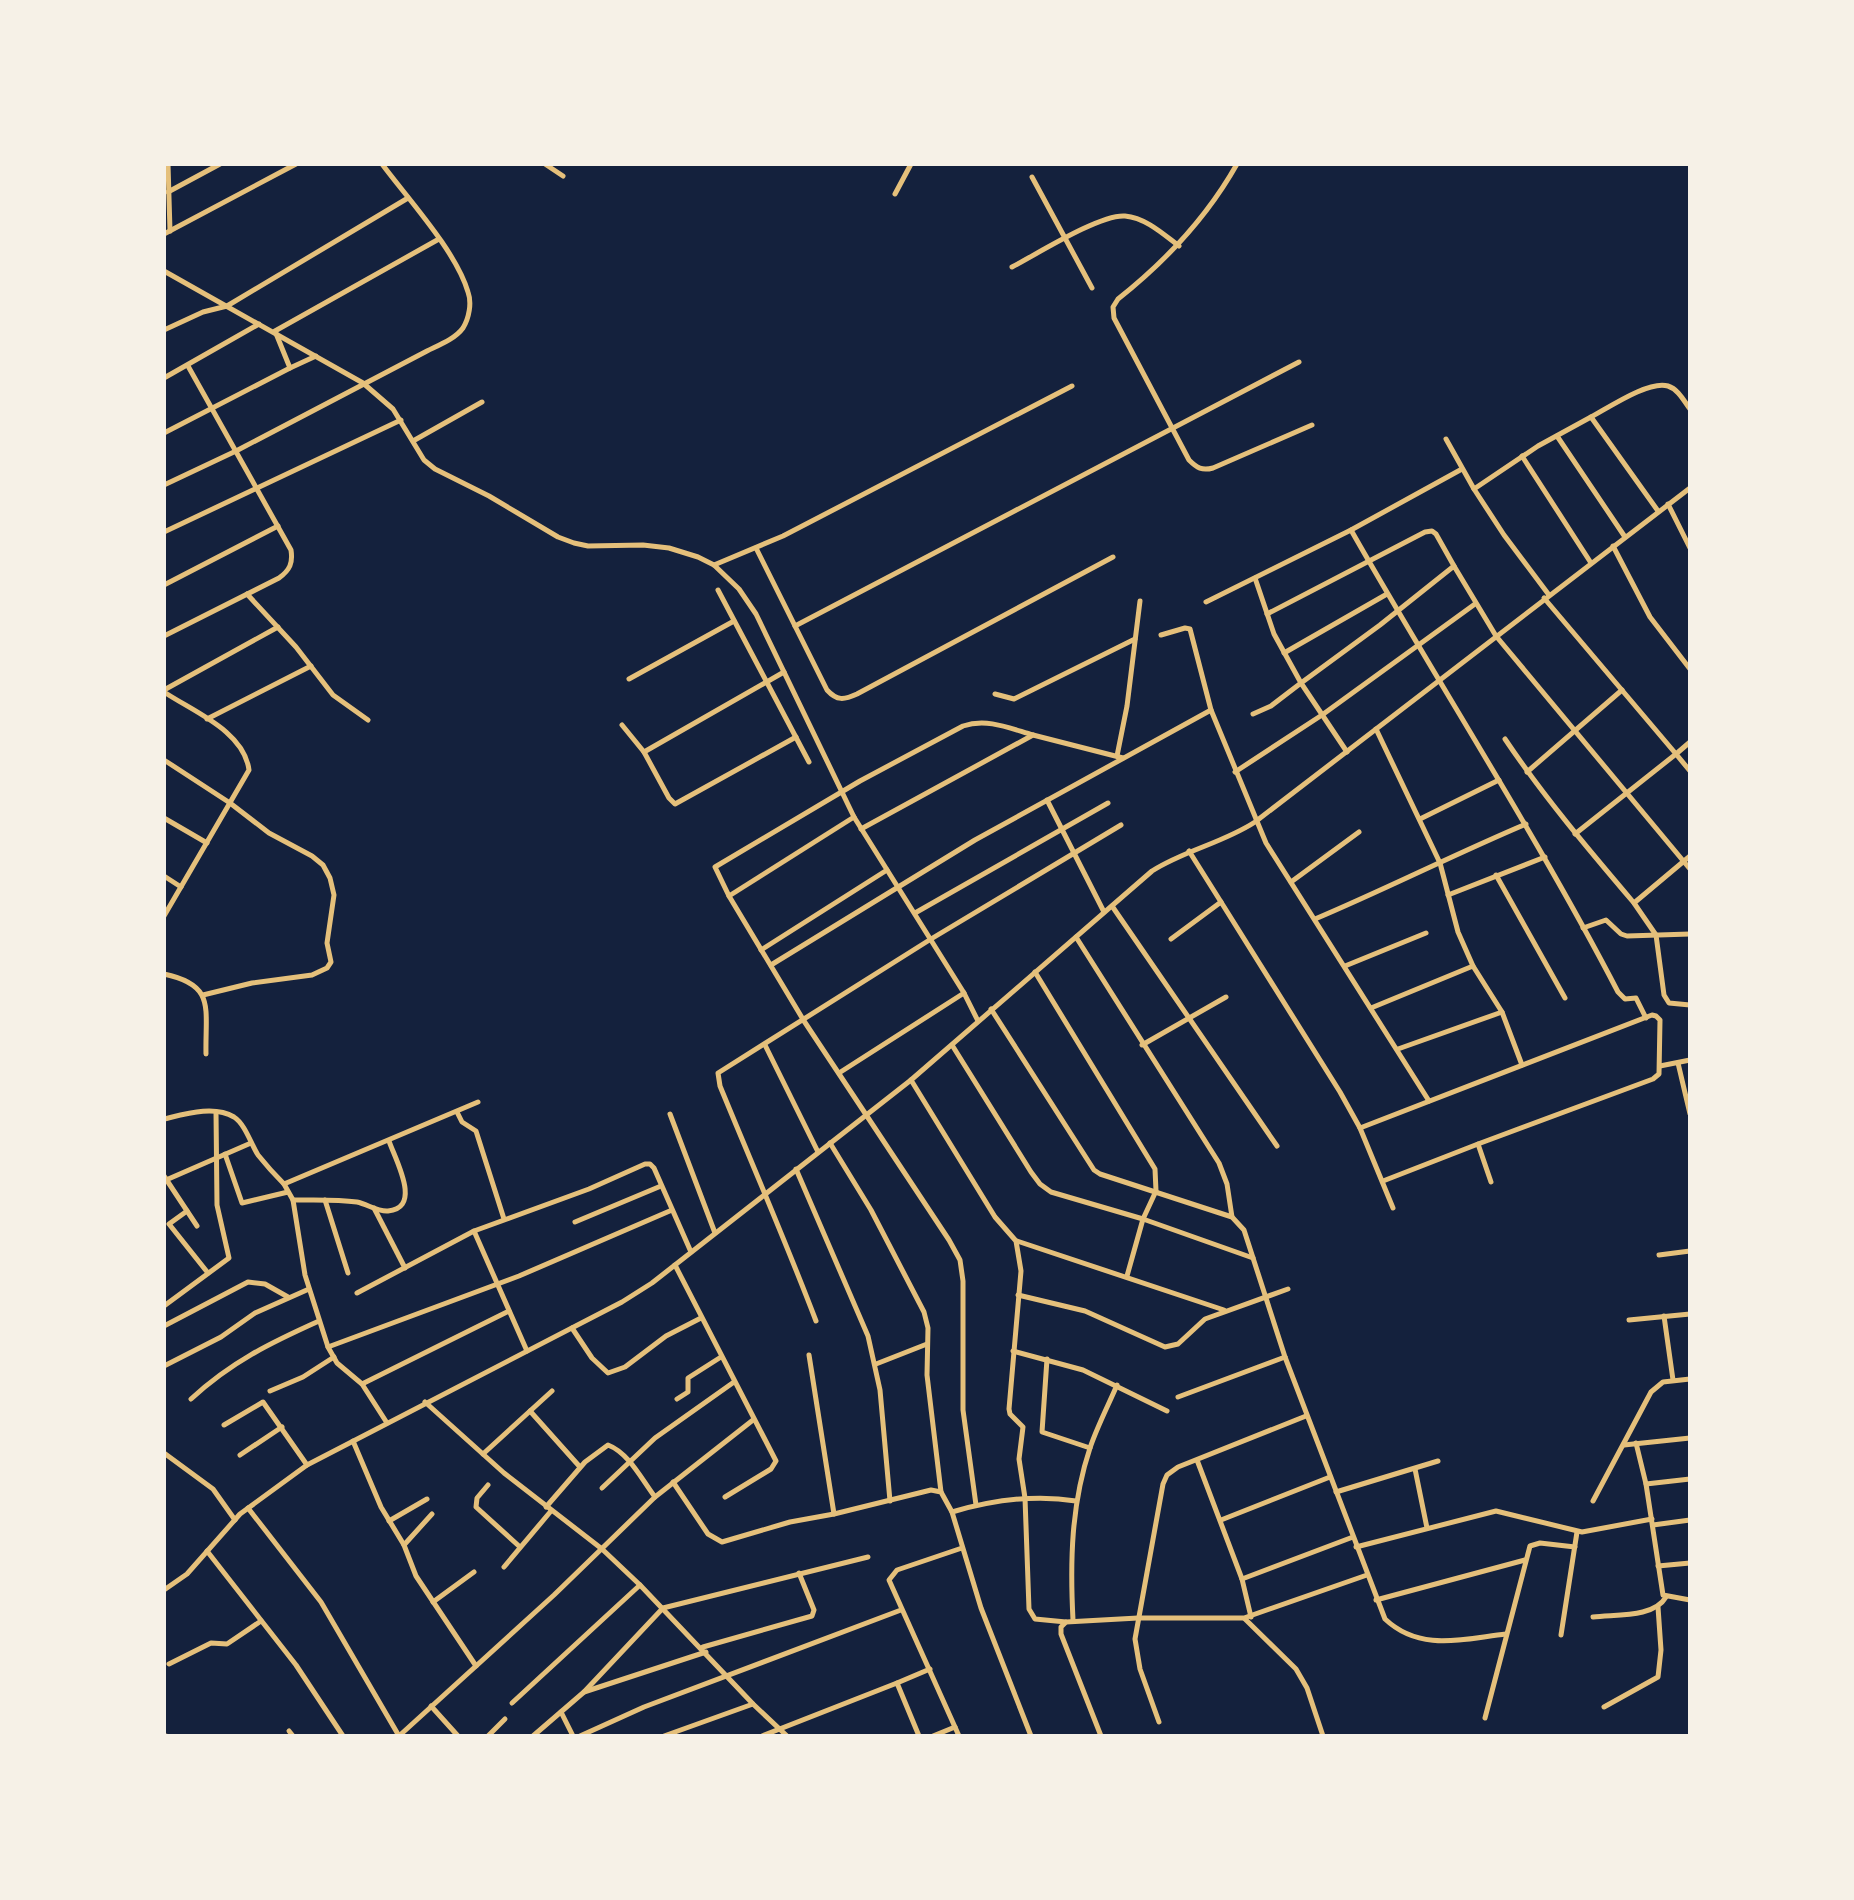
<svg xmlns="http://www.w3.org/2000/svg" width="1854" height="1900" font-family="Overpass,sans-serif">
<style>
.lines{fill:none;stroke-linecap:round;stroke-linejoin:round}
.minor{stroke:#e5c07b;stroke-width:5}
</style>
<rect width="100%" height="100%" fill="#14213d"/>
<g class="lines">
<g class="minor">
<polyline points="168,164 170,231"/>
<polyline points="545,164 563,176"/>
<path d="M1237 164C1206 219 1166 261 1118 299L1113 307 1114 318 1189 460C1197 468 1202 471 1213 468L1312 425"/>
<polyline points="1032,177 1092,288"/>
<polyline points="168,192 220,164"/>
<polyline points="895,194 911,164"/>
<polyline points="164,234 296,164"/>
<path d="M1012 267C1037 254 1100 214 1125 216 1146 218 1163 234 1179 246"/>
<polyline points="164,271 363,383 393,409 424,460 435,469 489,496 558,537 574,543 588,546 643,545 669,548 698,557 714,565 739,589 756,614 854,817 964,993 978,1021"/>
<polyline points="164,330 203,312 227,306 408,198"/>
<polyline points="290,368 316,356"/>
<polyline points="164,378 259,324"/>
<path d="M1591 417C1608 408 1649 380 1668 386 1678 389 1684 401 1690 409"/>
<polyline points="164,433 290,368 275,331 439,239"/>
<polyline points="1557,436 1625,537"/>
<polyline points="1446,439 1474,489"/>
<polyline points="413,441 482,402"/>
<polyline points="1522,456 1591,563"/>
<path d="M164 485 236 451 427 351C439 345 455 339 463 328 469 318 472 303 468 292 456 251 408 199 382 164"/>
<polyline points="1668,504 1690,548"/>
<path d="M1351 530C1439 685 1536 834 1618 992L1625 999 1636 998 1646 1018"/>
<polyline points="164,532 401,420"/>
<polyline points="1613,546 1650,617 1690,669"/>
<path d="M756 548 827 690C837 701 844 700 857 694L1113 557"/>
<polyline points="714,565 783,536 1072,386"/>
<polyline points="164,585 278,526"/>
<polyline points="718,590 809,762"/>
<polyline points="247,594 296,647 333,695 368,720"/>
<polyline points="1549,595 1504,535 1474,489 1538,446 1591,417 1658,511"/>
<polyline points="1544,598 1676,754 1690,742"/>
<polyline points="1206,602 1351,530 1462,469"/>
<polyline points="1267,614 1425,532 1432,531 1436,534 1454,566"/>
<polyline points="795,626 1299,362"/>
<polyline points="1161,635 1185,628 1190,629 1211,710"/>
<path d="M164 636 279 578C290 570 293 563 291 550L188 366"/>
<polyline points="1284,653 1387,594"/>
<polyline points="629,679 734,621"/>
<polyline points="164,690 278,627"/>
<path d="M164 692C194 712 244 731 249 770L164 916"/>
<polyline points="995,694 1014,699 1135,639"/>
<polyline points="1253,714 1271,706 1301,683 1274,634 1255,578"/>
<polyline points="207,719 311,666"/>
<polyline points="622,725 644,752 669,798 675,804 796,737"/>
<polyline points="1376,729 1440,863 1458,932 1473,966 1502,1012 1522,1065"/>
<path d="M1505 739C1544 797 1589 850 1634 903"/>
<polyline points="644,752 784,672"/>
<polyline points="1347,752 1301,683 1380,625 1454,566 1496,636 1690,869"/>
<polyline points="1117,756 1127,706 1140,601"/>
<polyline points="164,760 230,803 269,833 312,856 323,865 330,878 334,895 327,943 331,962 327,968 312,975 252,983 203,995"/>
<polyline points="1235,772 1322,715 1475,604"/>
<polyline points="1527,772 1622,690"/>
<polyline points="1047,800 1104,912"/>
<polyline points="164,818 207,843"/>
<polyline points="1420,819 1499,780"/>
<polyline points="861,829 1033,735 1123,758"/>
<polyline points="1575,834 1676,754 1690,771"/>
<polyline points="1189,851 1221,902"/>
<polyline points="1690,856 1634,903 1656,935 1664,995 1669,1003 1690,1005"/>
<polyline points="1496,875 1565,998"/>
<polyline points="164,876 181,887"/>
<polyline points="1291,882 1359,832"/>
<polyline points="1448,895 1545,857"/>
<polyline points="729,896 854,817"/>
<polyline points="1112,906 1277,1146"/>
<polyline points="915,913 1108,803"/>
<path d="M1315 919C1386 889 1455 854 1526 824"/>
<polyline points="1583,928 1606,920 1621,934 1627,936 1690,934"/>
<polyline points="1076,937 1219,1163 1227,1184 1232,1217"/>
<polyline points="1171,939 1221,902 1340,1092 1360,1128 1393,1208"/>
<polyline points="761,950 887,870"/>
<polyline points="771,965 975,840 1211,710 1266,843 1429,1101"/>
<polyline points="1345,966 1426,933"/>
<polyline points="1035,972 1155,1169 1156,1191 1143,1219 1127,1276"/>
<path d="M164 974C216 985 205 1008 206 1054"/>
<polyline points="1371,1008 1473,966"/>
<path d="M991 1009 1094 1170 1100 1174 1232 1217 1244 1230 1285 1357 1385 1619C1420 1652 1462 1639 1506 1634"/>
<polyline points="765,1045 818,1152"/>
<polyline points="952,1045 1031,1172 1040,1184 1051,1192 1143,1219 1253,1258"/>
<polyline points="1142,1045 1226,997"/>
<polyline points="1398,1049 1502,1012"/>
<polyline points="1678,1063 1690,1114"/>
<polyline points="1660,1066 1690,1060"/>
<polyline points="839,1073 964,993"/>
<polyline points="911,1080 995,1217 1016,1241 1021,1271 1009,1409 1010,1414 1023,1427 1019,1459 1025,1498 1029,1609 1035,1619 1066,1622"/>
<polyline points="457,1112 462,1122 476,1131 504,1219"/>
<polyline points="670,1114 715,1233"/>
<path d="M164 1119C185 1114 214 1105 234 1117 245 1124 251 1144 258 1155 266 1165 275 1175 284 1184L478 1102"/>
<polyline points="1360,1128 1652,1015 1656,1016 1660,1020 1659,1074 1653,1079 1478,1144 1491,1182"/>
<polyline points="830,1143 871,1210 924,1312 928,1328 927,1375 941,1492"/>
<polyline points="225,1154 242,1203 288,1192"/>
<polyline points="796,1169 868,1336 880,1390 890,1501"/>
<polyline points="164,1176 197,1226"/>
<polyline points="166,1180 251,1143"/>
<polyline points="1383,1181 1478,1144"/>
<polyline points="284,1184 293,1200 305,1275 328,1347 337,1363 362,1384 387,1423"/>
<path d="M293 1200C314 1200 336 1199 357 1202 367 1204 378 1212 388 1211 423 1208 395 1159 389 1141"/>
<polyline points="325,1200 348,1273"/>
<polyline points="374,1208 405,1268"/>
<polyline points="187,1211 169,1224 208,1273"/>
<polyline points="575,1222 661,1186"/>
<polyline points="474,1231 527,1351"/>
<polyline points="1017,1241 1224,1310"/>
<polyline points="1659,1255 1690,1251"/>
<polyline points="675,1265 776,1461 771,1469 725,1497"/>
<polyline points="357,1293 474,1231 589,1189 645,1164 650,1164 654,1168 691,1252"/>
<polyline points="1018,1295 1085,1311 1165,1347 1178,1344 1205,1319 1288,1289"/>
<polyline points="164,1306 229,1258 217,1205 216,1112"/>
<polyline points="1664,1316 1673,1380"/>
<polyline points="1629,1320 1690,1314"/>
<path d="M816 1321C786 1242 752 1164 720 1086L718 1073 931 939 1121 825"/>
<polyline points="164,1326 248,1282 265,1284 288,1297"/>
<polyline points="572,1328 592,1358 608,1373 625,1367 666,1336 701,1318"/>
<polyline points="328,1347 519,1276 672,1210"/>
<polyline points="1013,1351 1083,1370 1167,1411"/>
<polyline points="809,1355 834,1514"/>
<polyline points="1047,1359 1042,1432 1090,1448"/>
<polyline points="876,1364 927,1344"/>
<polyline points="164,1366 221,1337 255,1313 309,1289"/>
<polyline points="362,1384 509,1311"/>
<polyline points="270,1391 303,1377 334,1357"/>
<polyline points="1178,1397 1285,1357"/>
<path d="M191 1399C231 1362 270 1343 319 1321"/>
<polyline points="677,1399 688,1392 688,1378 721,1357"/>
<polyline points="425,1402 504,1473 602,1549 640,1585 753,1704 787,1736"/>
<polyline points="530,1411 580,1467"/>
<polyline points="224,1425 263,1402 307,1465"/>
<polyline points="353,1441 381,1507 404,1545 416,1576 476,1666"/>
<polyline points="1636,1443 1646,1484 1663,1595 1690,1600"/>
<polyline points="1624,1445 1690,1438"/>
<polyline points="164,1453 213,1489 235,1520"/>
<polyline points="483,1454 552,1391"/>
<polyline points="240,1455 282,1427"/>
<polyline points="1197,1460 1242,1579 1251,1617"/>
<polyline points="1415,1469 1427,1528"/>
<polyline points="673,1482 708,1534 722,1542 790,1522 834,1514 931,1490 941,1492 952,1512 981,1608 1031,1736"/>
<polyline points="1646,1484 1690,1479"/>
<polyline points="488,1485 477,1498 476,1507 520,1547"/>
<polyline points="602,1488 655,1438 734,1382"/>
<polyline points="1336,1492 1438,1461"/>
<polyline points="1593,1501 1651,1392 1663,1382 1690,1379"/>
<path d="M976 1505 963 1410V1281L960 1260 949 1240 804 1021 729 896 715 867 860 781 963 726C987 718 1009 728 1033 735"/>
<path d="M546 1507 585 1462 608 1445C629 1453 642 1480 655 1497"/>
<polyline points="248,1508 321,1602 399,1736"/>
<path d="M952 1512C993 1500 1034 1494 1076 1501"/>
<polyline points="1221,1520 1330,1477"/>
<polyline points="389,1521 427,1499"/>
<polyline points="1653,1525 1690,1520"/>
<polyline points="404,1545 432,1514"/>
<polyline points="1356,1547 1496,1511 1582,1532 1652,1519"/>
<polyline points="207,1551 296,1665 343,1736"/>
<polyline points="1658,1566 1690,1563"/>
<polyline points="504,1567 551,1511"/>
<polyline points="1242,1579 1353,1537"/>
<path d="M164 1590 187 1574 240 1514 307 1465 622 1302 652 1283 911 1080 1152 871C1185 850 1223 843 1255 822L1690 488"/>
<polyline points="1376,1600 1525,1560"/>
<polyline points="433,1602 474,1572"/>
<path d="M1593 1617C1615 1614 1654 1618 1666 1597"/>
<polyline points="1245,1619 1296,1669 1307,1688 1323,1736"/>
<path d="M1073 1620C1070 1562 1071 1505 1090 1448 1097 1427 1108 1406 1117 1385"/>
<polyline points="1561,1635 1577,1532"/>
<polyline points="703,1647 812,1616 814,1610 799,1573"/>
<polyline points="169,1664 211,1643 227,1644 261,1621"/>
<polyline points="897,1683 930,1669"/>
<polyline points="584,1692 663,1608 868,1557"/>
<polyline points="512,1703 640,1585"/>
<polyline points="431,1706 458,1736"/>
<polyline points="1604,1707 1658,1677 1661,1650 1658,1607"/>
<polyline points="561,1712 573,1736"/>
<polyline points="1485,1718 1530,1546 1540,1543 1575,1547"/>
<polyline points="1159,1722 1140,1669 1135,1639 1163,1484 1167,1475 1178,1467 1306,1416"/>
<polyline points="289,1731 293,1736"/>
<polyline points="165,1736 166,1736"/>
<polyline points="399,1736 554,1595 655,1497 753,1420"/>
<polyline points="488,1736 505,1719"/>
<polyline points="533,1736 584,1692 706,1652"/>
<polyline points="580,1736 644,1707 901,1610"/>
<polyline points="664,1736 753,1704"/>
<polyline points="762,1736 897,1683 919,1736"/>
<polyline points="933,1736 955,1727"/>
<polyline points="959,1736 889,1580 897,1570 962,1548"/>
<polyline points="1101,1736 1061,1634 1061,1627 1066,1622 1138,1618 1244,1618 1367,1575"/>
</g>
</g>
<rect width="1854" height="1900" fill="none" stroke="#f6f1e7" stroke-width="332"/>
</svg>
